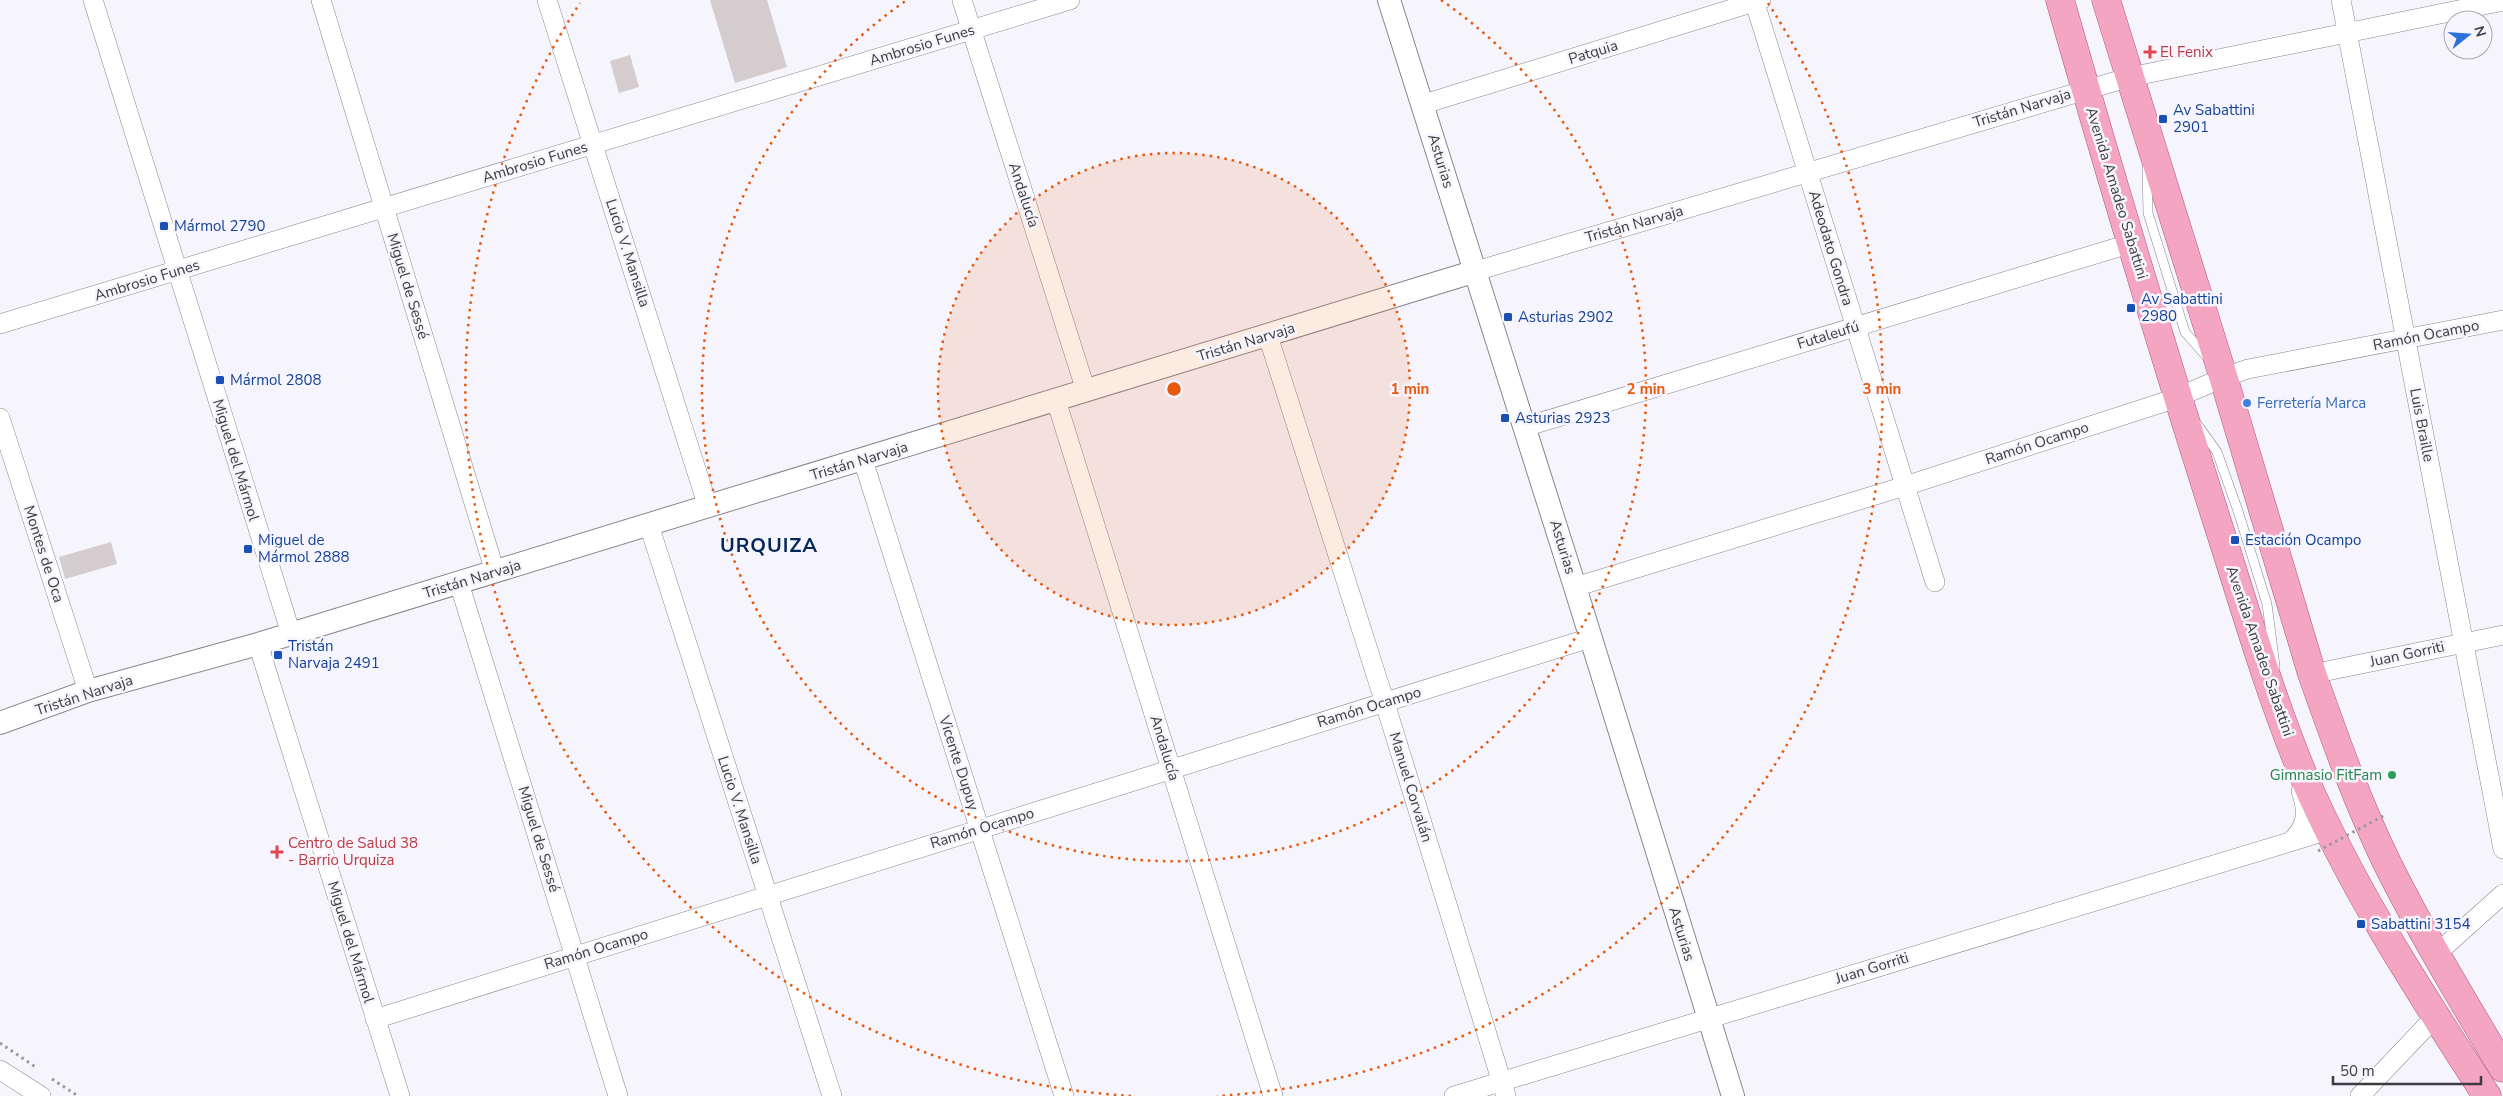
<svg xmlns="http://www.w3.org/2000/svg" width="2503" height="1096" font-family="'Nunito Sans',sans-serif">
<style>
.building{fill:#d5ccd0}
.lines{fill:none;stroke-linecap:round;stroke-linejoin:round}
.service-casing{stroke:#89868e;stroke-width:10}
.minor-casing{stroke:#89868e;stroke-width:20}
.tertiary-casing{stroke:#89868e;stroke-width:24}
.primary-casing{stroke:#ae597a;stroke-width:29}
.path{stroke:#99989d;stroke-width:3;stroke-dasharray:2.5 4;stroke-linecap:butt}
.service{stroke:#fff;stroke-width:9}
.minor{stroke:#fff;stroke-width:19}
.tertiary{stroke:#fff;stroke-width:22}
.primary{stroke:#f3a5c2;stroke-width:28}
.path-bridge{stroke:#99989d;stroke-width:3;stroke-dasharray:2.5 4;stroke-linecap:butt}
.ring{fill:none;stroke:#e8590c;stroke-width:2.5;stroke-dasharray:2.5 5}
.health-dot{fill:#e0444e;stroke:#f6f4fc;stroke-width:2}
.transit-dot{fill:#1a4fb4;stroke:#f6f4fc;stroke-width:2}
.shop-dot{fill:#3f7fe0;stroke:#f6f4fc;stroke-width:2}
.leisure-dot{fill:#2e9e5b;stroke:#f6f4fc;stroke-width:2}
.labels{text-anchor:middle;stroke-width:5;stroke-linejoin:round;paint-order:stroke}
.street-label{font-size:15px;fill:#3d3c3f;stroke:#f6f4fc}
.health-label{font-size:15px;fill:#be3a42;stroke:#f6f4fc;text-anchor:start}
.transit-label{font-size:15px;fill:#164399;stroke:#f6f4fc;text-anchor:start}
.shop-label{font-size:15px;fill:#366cbe;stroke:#f6f4fc;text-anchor:start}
.leisure-label{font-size:15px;fill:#27864d;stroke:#f6f4fc;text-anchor:end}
.district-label{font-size:20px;font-weight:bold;letter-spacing:1px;fill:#052659;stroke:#f6f4fc}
.centre{fill:#e8590c;stroke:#f6f4fc;stroke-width:2.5}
.ring-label{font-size:15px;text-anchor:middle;font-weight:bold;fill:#e8590c;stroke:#f6f4fc;stroke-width:5;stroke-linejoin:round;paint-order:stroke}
</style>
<rect width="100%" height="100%" fill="#f6f4fc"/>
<g class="building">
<polygon points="710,0 767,0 787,67 735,83"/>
<polygon points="630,55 639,87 619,93 610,61"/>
<polygon points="111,542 117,564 65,579 59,557"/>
</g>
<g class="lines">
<g class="service-casing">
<g id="service">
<polyline points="2147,167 2148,213 2185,332 2207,357"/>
<polyline points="2197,424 2217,452 2238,511 2267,604 2275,666"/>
</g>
</g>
<g class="minor-casing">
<g id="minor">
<polyline points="93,0 291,634"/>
<polyline points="321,0 495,572"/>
<polyline points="547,0 708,507"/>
<polyline points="962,0 1086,391"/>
<polyline points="1754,0 1935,582"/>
<polyline points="2341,0 2503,849"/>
<polyline points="1424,104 1761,0"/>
<polyline points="1476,271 2130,77 2503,1"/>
<polyline points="0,324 1070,0"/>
<polyline points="1268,336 1385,703 1506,1096"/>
<polyline points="1056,400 1273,1096"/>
<polyline points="0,418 88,691"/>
<polyline points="1525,427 2132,243"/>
<polyline points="863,460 1064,1096"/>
<polyline points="649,525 832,1096"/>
<polyline points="459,583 618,1096"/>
<path d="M1575 587 1905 486 2155 405C2187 395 2216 379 2248 369L2503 320"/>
<polyline points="258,644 400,1096"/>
<polyline points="2312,674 2503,635"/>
<path d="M2291 841C2308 826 2308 811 2301 791"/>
<polyline points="2435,955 2503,894"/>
<polyline points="375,1019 1590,638"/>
<polyline points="0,1070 41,1096"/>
<polyline points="1454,1096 2329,830"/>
<polyline points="2360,1096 2436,1016"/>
</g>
</g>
<g class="tertiary-casing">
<g id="tertiary">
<polyline points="1389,0 1575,587 1733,1096"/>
<polyline points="0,723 88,691 258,644 1476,271"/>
</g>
</g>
<g class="primary-casing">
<g id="primary">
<path d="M2060 0C2109 171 2160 342 2214 512 2243 601 2268 691 2304 777 2352 889 2421 994 2487 1096"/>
<path d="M2106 0 2223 376 2312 674C2335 739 2358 804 2388 865 2423 935 2463 1001 2503 1068"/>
</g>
</g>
<g class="path">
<polyline points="0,1043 37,1068"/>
<polyline points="52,1079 78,1096"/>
</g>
<use href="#service" class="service"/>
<use href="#minor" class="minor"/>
<use href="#tertiary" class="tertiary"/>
<use href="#primary" class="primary"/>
<polyline class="path-bridge" points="2318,851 2385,815"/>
</g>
<circle cx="1174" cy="389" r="236" fill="#e8590c" fill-opacity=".12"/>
<g class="ring">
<circle cx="1174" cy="389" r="236"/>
<path d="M1441 0A472 472 0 1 1 907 0"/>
<path d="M1131 1096A708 708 0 0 1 580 3M1768 3A708 708 0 0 1 1217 1096"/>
</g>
<g class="health-dot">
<path d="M2147.5 44.5h5v5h5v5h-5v5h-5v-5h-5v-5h5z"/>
<path d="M274.5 844.5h5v5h5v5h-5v5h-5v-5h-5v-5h5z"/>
</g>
<g class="transit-dot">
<rect x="2158" y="114" width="10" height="10" rx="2.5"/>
<rect x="159" y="221" width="10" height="10" rx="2.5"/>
<rect x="2126" y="303" width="10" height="10" rx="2.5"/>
<rect x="1503" y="312" width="10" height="10" rx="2.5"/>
<rect x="215" y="375" width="10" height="10" rx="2.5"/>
<rect x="1500" y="413" width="10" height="10" rx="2.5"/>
<rect x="2230" y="535" width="10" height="10" rx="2.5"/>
<rect x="243" y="544" width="10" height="10" rx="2.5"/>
<rect x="273" y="650" width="10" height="10" rx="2.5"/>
<rect x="2356" y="919" width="10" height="10" rx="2.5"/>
</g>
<circle class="shop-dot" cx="2247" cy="403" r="5"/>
<circle class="leisure-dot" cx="2392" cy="775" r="5"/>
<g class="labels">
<g class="street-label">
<text transform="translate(922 45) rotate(-17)" y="5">Ambrosio Funes</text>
<text transform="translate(1593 52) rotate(-17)" y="5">Patquia</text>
<text transform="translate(2022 108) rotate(-17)" y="5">Tristán Narvaja</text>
<text transform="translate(1441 161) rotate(73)" y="5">Asturias</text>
<text transform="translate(535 162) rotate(-17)" y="5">Ambrosio Funes</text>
<text transform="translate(2117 193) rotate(73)" y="5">Avenida Amadeo Sabattini</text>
<text transform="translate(1024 195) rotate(72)" y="5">Andalucía</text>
<text transform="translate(1634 224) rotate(-16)" y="5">Tristán Narvaja</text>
<text transform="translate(1831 248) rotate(73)" y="5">Adeodato Gondra</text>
<text transform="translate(628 253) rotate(72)" y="5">Lucio V. Mansilla</text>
<text transform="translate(147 280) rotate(-17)" y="5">Ambrosio Funes</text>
<text transform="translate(408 286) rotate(73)" y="5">Miguel de Sessé</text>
<text transform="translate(1828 335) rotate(-17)" y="5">Futaleufú</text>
<text transform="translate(2426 335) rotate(-11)" y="5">Ramón Ocampo</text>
<text transform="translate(1246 342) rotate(-17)" y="5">Tristán Narvaja</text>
<text transform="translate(2422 425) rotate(79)" y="5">Luis Braille</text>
<text transform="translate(2037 443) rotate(-18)" y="5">Ramón Ocampo</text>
<text transform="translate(236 460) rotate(73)" y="5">Miguel del Mármol</text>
<text transform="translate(859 461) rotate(-17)" y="5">Tristán Narvaja</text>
<text transform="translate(1563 547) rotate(73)" y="5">Asturias</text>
<text transform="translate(44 554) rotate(72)" y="5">Montes de Oca</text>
<text transform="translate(472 579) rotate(-17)" y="5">Tristán Narvaja</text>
<text transform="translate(2260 651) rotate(71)" y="5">Avenida Amadeo Sabattini</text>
<text transform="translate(2407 654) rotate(-12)" y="5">Juan Gorriti</text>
<text transform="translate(84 695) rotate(-18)" y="5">Tristán Narvaja</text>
<text transform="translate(1369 707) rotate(-17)" y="5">Ramón Ocampo</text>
<text transform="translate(1165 748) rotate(73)" y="5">Andalucía</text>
<text transform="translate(959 763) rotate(72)" y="5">Vicente Dupuy</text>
<text transform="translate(1411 787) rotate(73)" y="5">Manuel Corvalán</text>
<text transform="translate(740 810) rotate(72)" y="5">Lucio V. Mansilla</text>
<text transform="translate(982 828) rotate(-17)" y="5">Ramón Ocampo</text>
<text transform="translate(539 839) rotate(73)" y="5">Miguel de Sessé</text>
<text transform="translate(1682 934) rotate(73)" y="5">Asturias</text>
<text transform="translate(351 942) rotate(73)" y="5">Miguel del Mármol</text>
<text transform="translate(596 949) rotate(-17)" y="5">Ramón Ocampo</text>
<text transform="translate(1872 968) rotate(-17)" y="5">Juan Gorriti</text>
</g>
<g class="health-label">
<text x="2160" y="57">El Fenix</text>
<text x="288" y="848">Centro de Salud 38<tspan x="288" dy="17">- Barrio Urquiza</tspan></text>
</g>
<g class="transit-label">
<text x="2173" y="115">Av Sabattini<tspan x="2173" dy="17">2901</tspan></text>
<text x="174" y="231">Mármol 2790</text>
<text x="2141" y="304">Av Sabattini<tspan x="2141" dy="17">2980</tspan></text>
<text x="1518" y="322">Asturias 2902</text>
<text x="230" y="385">Mármol 2808</text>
<text x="1515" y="423">Asturias 2923</text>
<text x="258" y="545">Miguel de<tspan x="258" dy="17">Mármol 2888</tspan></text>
<text x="2245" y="545">Estación Ocampo</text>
<text x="288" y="651">Tristán<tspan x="288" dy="17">Narvaja 2491</tspan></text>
<text x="2371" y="929">Sabattini 3154</text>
</g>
<g class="shop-label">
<text x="2257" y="408">Ferretería Marca</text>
</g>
<g class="leisure-label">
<text x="2382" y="780">Gimnasio FitFam</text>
</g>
<g class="district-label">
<text x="769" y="552">URQUIZA</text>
</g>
</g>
<circle cx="1174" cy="389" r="8" class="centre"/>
<g class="ring-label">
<text x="1410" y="394">1 min</text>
<text x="1646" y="394">2 min</text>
<text x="1882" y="394">3 min</text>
</g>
<g transform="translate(2468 35) rotate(73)"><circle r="24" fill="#f6f4fc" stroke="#acaab0"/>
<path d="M0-4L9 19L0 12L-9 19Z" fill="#2b71dd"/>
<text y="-8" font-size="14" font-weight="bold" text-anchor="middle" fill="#3d3c3f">N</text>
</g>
<path d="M2333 1076v8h148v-8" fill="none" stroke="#3d3c3f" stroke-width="2.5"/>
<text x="2340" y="1076" font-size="15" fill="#3d3c3f" stroke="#f6f4fc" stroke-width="4" paint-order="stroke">50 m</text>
</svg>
